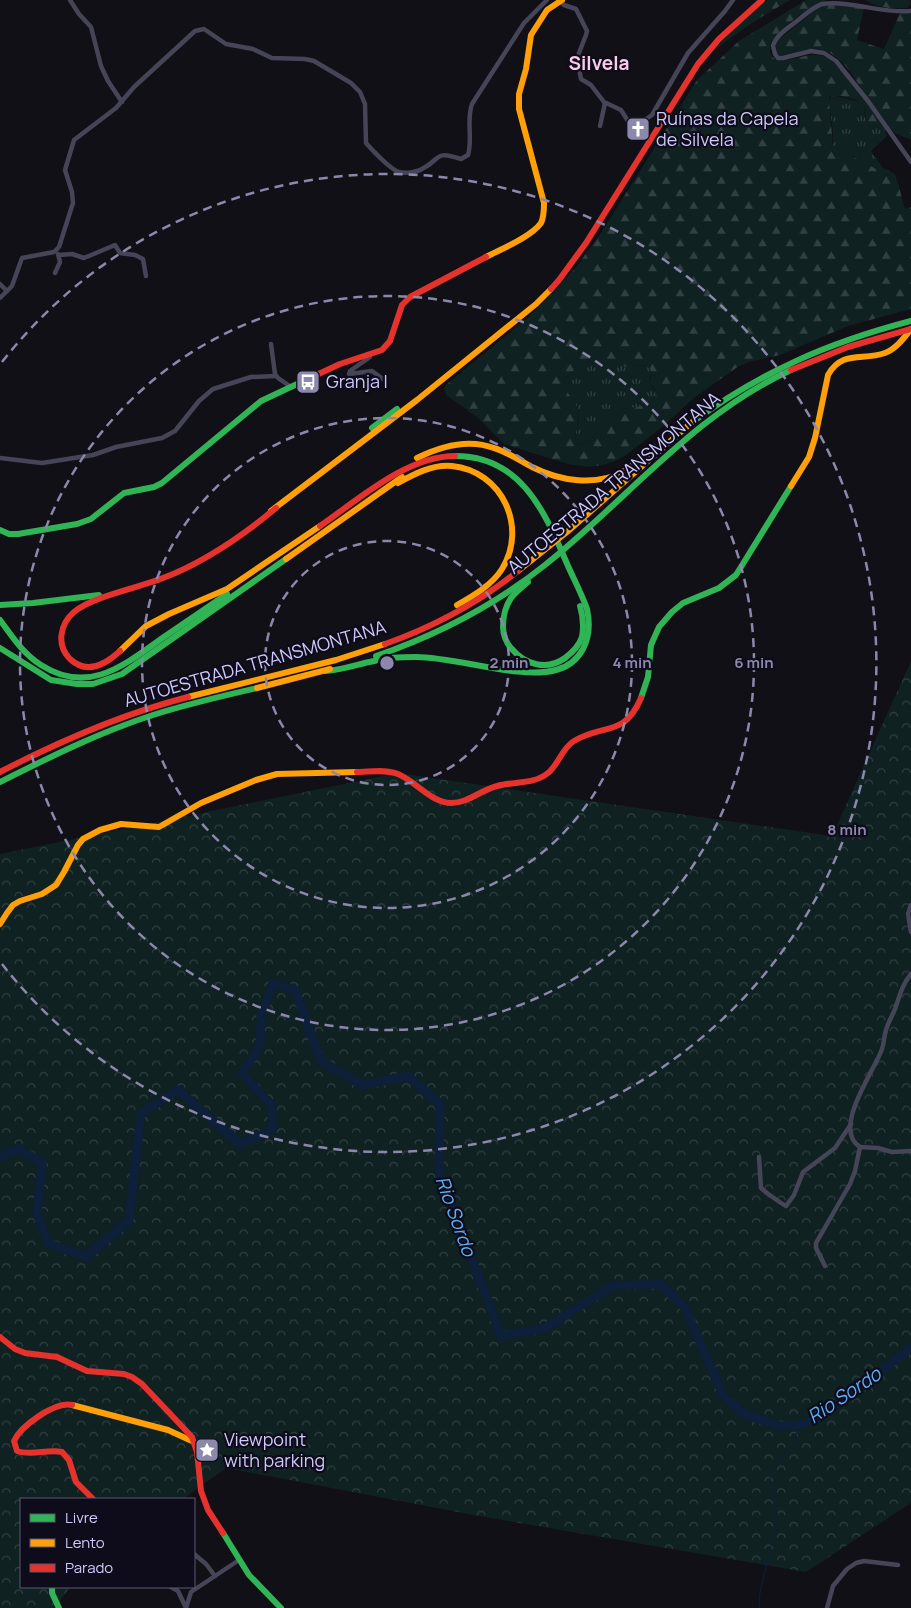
<svg xmlns="http://www.w3.org/2000/svg" width="911" height="1608" font-family="Manrope,sans-serif">
<style>
.grass{fill:url(#grass-tufts)}
.forest{fill:url(#forest-firs);fill-rule:evenodd}
.park{fill:url(#park-crowns)}
.lines{fill:none;stroke-linecap:round;stroke-linejoin:round}
.stream{stroke:#0e1f39;stroke-width:1}
.river{stroke:#0e1f39;stroke-width:9}
.street{stroke:#464557;stroke-width:4.5}
.fast{stroke:#30b455;stroke-width:6}
.slow{stroke:#ff9f0a;stroke-width:6}
.jam{stroke:#e5322d;stroke-width:6}
.ring{fill:none;stroke:#8c88ab;stroke-width:2.5;stroke-dasharray:9 6}
.labels{text-anchor:middle;stroke-width:4.5;stroke-linejoin:round;paint-order:stroke}
.poi-label{font-size:18px;fill:#cfc9fb;stroke:#0e0c1a;text-anchor:start}
.street-label{font-size:18px;fill:#cfc9fb;stroke:#0e0c1a}
.neighbourhood-label{font-size:19px;font-weight:bold;fill:#fbcbe9;stroke:#0e0c1a}
.water-label{font-size:19px;font-style:italic;fill:#5eaef4;stroke:#0e0c1a}
.centre{fill:#8c88ab;stroke:#0e0c1a;stroke-width:2.5}
.ring-label{font-size:15px;text-anchor:middle;font-weight:bold;fill:#8c88ab;stroke:#0e0c1a;stroke-width:4.5;stroke-linejoin:round;paint-order:stroke}
</style>
<defs>
<pattern id="grass-tufts" width="24" height="20" patternUnits="userSpaceOnUse" patternTransform="scale(1.25)"><rect width="24" height="20" fill="#0f2121"/><path d="M3 7l-1-3M5 7V3M7 7l1-3M15 17l-1-3M17 17v-4M19 17l1-3" fill="none" stroke="#314042"/></pattern>
<pattern id="forest-firs" width="22" height="20" patternUnits="userSpaceOnUse" patternTransform="scale(1.25)"><rect width="22" height="20" fill="#0f2121"/><path d="M5 1l3.5 6h-7zM16 11l3.5 6h-7z" fill="#314042"/></pattern>
<pattern id="park-crowns" width="20" height="18" patternUnits="userSpaceOnUse" patternTransform="scale(1.25)"><rect width="20" height="18" fill="#0f2121"/><path d="M2 6a3 3 0 1 1 6 0M12 15a3 3 0 1 1 6 0" fill="none" stroke="#314042"/></pattern>
</defs>
<rect width="100%" height="100%" fill="#101016"/>
<g class="grass">
<polygon points="832,95 860,102 864,106 865,118 883,131 885,130 887,136 871,151 883,168 895,174 897,180 833,146 833,132 829,101"/>
<path d="M597 358C609 358 620 364 632 366 637 367 642 364 648 366L652 373C651 376 648 380 650 383 652 388 656 389 656 395L650 402 639 407 622 409 588 442 580 444 576 442C574 431 581 421 578 410 575 400 565 393 563 383 566 375 588 360 597 358Z"/>
</g>
<g class="forest">
<path d="M767 0H790C764 15 738 31 714 51 729 32 748 15 767 0Z"/>
<path d="M806 0H827C814 5 753 40 774 58 783 66 807 51 822 56 842 62 871 109 884 127L885 130 883 131 866 120C865 115 866 108 862 104 858 99 836 94 830 96L829 101 833 146 897 180 905 209 911 207V309L848 326 780 355 749 362 739 366 695 397 662 427 626 455 615 461 603 465 589 467 568 464 504 444 477 417 446 395 444 388 446 385 531 315 576 267 601 233 697 80 739 41ZM597 358C610 358 616 366 628 367 635 367 641 364 648 366L652 373 649 383 654 388 656 395 650 402 639 407 622 409 588 442 580 444 576 442C574 431 580 421 578 410 576 400 565 393 563 383 566 375 588 360 597 358Z"/>
<path d="M866 0H909L911 4 907 8C894 9 876 8 866 0Z"/>
<path d="M828 4 864 8 857 40 884 49 900 13 911 14V140C905 137 895 134 890 129 869 110 858 72 833 55 809 39 790 60 777 54L776 45 779 39 818 8Z"/>
</g>
<polygon class="park" points="911,661 911,1503 806,1572 479,1516 226,1468 183,1499 21,1499 21,1587 70,1587 55,1608 0,1608 0,854 398,773 832,836"/>
<g class="lines">
<polyline class="stream" points="759,1608 760,1592 778,1517 770,1478 771,1471 795,1445 798,1425"/>
<polyline class="river" points="0,1157 18,1148 42,1163 37,1214 48,1243 86,1257 129,1220 141,1113 178,1090 240,1144 272,1130 272,1106 242,1073 260,1046 261,1016 273,983 295,990 321,1061 362,1085 408,1076 440,1104 439,1171 501,1336 545,1328 612,1286 660,1284 685,1308 723,1395 742,1413 780,1426 798,1425 815,1420 911,1348"/>
<g class="street">
<polyline points="70,0 79,14 91,27 101,66 108,81 122,102"/>
<polyline points="560,0 564,5 576,9 587,31 586,35 577,58 581,79 591,85 604,102 621,110 628,121 635,124 642,122 652,115 688,53 725,11 733,0"/>
<path d="M911 11C882 14 851 0 822 4 813 7 805 15 797 21 788 28 776 35 773 46L775 54 778 58H783L811 51 824 53 836 61 868 101 911 162"/>
<polyline points="600,126 605,103"/>
<polyline points="59,255 72,254 84,258 115,245 120,253 135,255 143,259 146,276"/>
<polyline points="55,273 60,262 58,254"/>
<polyline points="0,284 7,291"/>
<path d="M0 298 12 286 22 258 54 252 59 247 73 203 72 192 65 170 74 140 116 108 134 87 195 31 204 29 226 44 253 49 272 58 305 59 314 61 351 83 360 92 365 104 366 143C372 150 391 170 399 172 405 174 417 172 422 169 442 159 433 150 461 159L468 155C473 138 466 121 472 104L524 23 547 0"/>
<polyline points="271,344 275,374 278,378 291,387"/>
<polyline points="370,357 350,371 349,374 372,371 383,379"/>
<polyline points="0,458 42,463 93,455 116,447 162,438 175,431 199,401 213,389 251,377 276,376"/>
<polyline points="911,905 908,914 911,932"/>
<path d="M911 974C902 985 900 995 895 1009 892 1016 888 1023 886 1030 884 1036 884 1043 882 1049 875 1070 831 1129 860 1147L878 1148 892 1152 911 1151"/>
<path d="M759 1157 761 1188C765 1192 782 1204 786 1206L794 1195 803 1172 835 1148 851 1124"/>
<polyline points="825,1266 816,1248 816,1243 850,1184 855,1171 860,1147"/>
<polyline points="194,1554 206,1564 215,1576"/>
<polyline points="171,1587 178,1591 186,1608"/>
<polyline points="186,1608 191,1592 239,1560"/>
<polyline points="827,1608 833,1586 847,1569 856,1563 864,1561 898,1565"/>
</g>
<g class="fast">
<path d="M691 423C761 372 827 343 911 321"/>
<polyline points="372,428 397,409"/>
<polyline points="0,530 9,534 18,534 77,524 91,519 124,493 154,487 162,483 261,401 312,377"/>
<path d="M528 582C522 587 516 592 511 598 505 607 503 617 503 627 503 634 506 643 511 648 525 665 547 671 565 658 573 652 579 646 582 637 584 626 583 616 580 606"/>
<polyline points="0,605 33,603 99,595"/>
<path d="M0 620C12 636 23 654 41 665 88 695 123 666 161 639 183 624 205 609 227 594"/>
<polyline points="0,648 51,680 77,684 93,684 122,674 286,559"/>
<path d="M376 656C437 635 495 605 545 565 628 499 693 415 791 370"/>
<path d="M326 671C343 670 358 664 374 661 388 657 402 657 416 657 457 657 520 680 556 670 568 667 577 660 583 649 590 636 590 623 587 609 581 592 572 576 565 559 543 508 519 456 455 456"/>
<polyline points="641,698 648,677 651,645 659,627 672,612 683,603 719,588 736,575 791,486"/>
<path d="M0 782C50 757 100 732 153 715 187 704 222 696 257 688"/>
<polyline points="223,1533 249,1575 281,1608"/>
<polyline points="52,1587 52,1593 59,1608"/>
</g>
<g class="slow">
<path d="M486 257C501 249 531 237 541 223 544 217 544 210 544 203L519 109V94L526 69 531 35 547 10 562 0"/>
<path d="M417 458C435 449 455 442 476 444 497 446 514 457 532 467 560 481 596 487 624 471 635 465 645 455 654 447"/>
<path d="M398 483C414 474 433 464 452 466 502 471 528 527 502 569 492 585 473 596 457 605"/>
<path d="M791 486 809 457 815 438 828 375C842 350 862 361 885 353 896 349 904 338 911 329"/>
<polyline points="271,511 417,400 536,304 551,289"/>
<polyline points="286,559 402,477"/>
<polyline points="518,571 567,532 691,423"/>
<polyline points="120,651 146,626 169,614 227,589 320,526"/>
<polyline points="257,688 330,669"/>
<polyline points="188,697 336,660 385,644"/>
<polyline points="0,924 7,913 13,905 20,901 42,894 56,885 64,872 78,845 83,839 100,830 121,824 159,827 201,803 256,780 277,774 357,772"/>
<polyline points="72,1405 168,1430 194,1442"/>
</g>
<g class="jam">
<polyline points="551,289 559,280 586,243 698,64 719,39 762,0"/>
<polyline points="791,370 848,347 911,329"/>
<polyline points="312,377 340,364 382,350 390,341 402,305 410,297 486,257"/>
<path d="M320 526C359 499 407 456 455 456"/>
<path d="M385 644C433 627 478 603 518 571"/>
<path d="M120 651C106 664 87 675 70 659 56 645 60 624 74 612 93 596 138 588 163 578 205 562 241 537 276 508"/>
<path d="M0 772C60 741 122 714 188 697"/>
<path d="M357 772C369 772 386 769 398 774 417 782 430 802 451 803 468 803 481 790 497 786 515 781 533 785 548 773 559 764 562 748 574 741 603 723 624 738 641 698"/>
<polyline points="0,1337 15,1349 25,1353 57,1357 87,1371 124,1374 132,1377 142,1384 192,1437 197,1452 201,1491 208,1510 223,1533"/>
<path d="M72 1405C55 1401 21 1426 14 1441L17 1451C32 1456 47 1449 62 1452L69 1460 76 1482 93 1499"/>
</g>
</g>
<g class="ring">
<circle cx="387" cy="663" r="122"/>
<circle cx="387" cy="663" r="245"/>
<circle cx="387" cy="663" r="367"/>
<path d="M2 362A489 489 0 1 1 2 964"/>
</g>
<defs>
<g id="church-square" transform="scale(1.25)"><rect x="-9" y="-9" width="18" height="18" rx="4" fill="#8c88ab" stroke="#0e0c1a"/><path d="M-1.2-6h2.4v3.5h3.3v2.4h-3.3V6h-2.4V-.1h-3.3v-2.4h3.3Z" fill="#fff"/></g>
<g id="bus-square" transform="scale(1.25)"><rect x="-9" y="-9" width="18" height="18" rx="4" fill="#8c88ab" stroke="#0e0c1a"/><path d="M-5-6H5V4H4V6H2V4H-2V6H-4V4H-5ZM-3.5-4V0h7V-4ZM-3.5 1.2v1.5H-2V1.2ZM2 1.2v1.5H3.5V1.2Z" fill="#fff"/></g>
<g id="sight-square" transform="scale(1.25)"><rect x="-9" y="-9" width="18" height="18" rx="4" fill="#8c88ab" stroke="#0e0c1a"/><path d="M0-6L1.8-2.2L6-1.7L2.9 1.2L3.7 5.4L0 3.3L-3.7 5.4L-2.9 1.2L-6-1.7L-1.8-2.2Z" fill="#fff"/></g>
</defs>
<g fill-rule="evenodd">
<use href="#church-square" x="638" y="129"/>
<use href="#bus-square" x="308" y="382"/>
<use href="#sight-square" x="207" y="1450"/>
</g>
<g class="labels">
<g class="poi-label">
<text x="656" y="125">Ruínas da Capela<tspan x="656" dy="21">de Silvela</tspan></text>
<text x="326" y="388">Granja I</text>
<text x="224" y="1446">Viewpoint<tspan x="224" dy="21">with parking</tspan></text>
</g>
<g class="street-label">
<text transform="translate(614 483) rotate(-40)" y="6">AUTOESTRADA TRANSMONTANA</text>
<text transform="translate(255 664) rotate(-16)" y="6">AUTOESTRADA TRANSMONTANA</text>
</g>
<g class="neighbourhood-label">
<text x="599" y="70">Silvela</text>
</g>
<g class="water-label">
<text transform="translate(456 1216) rotate(70)" y="7">Rio Sordo</text>
<text transform="translate(844 1395) rotate(-34)" y="7">Rio Sordo</text>
</g>
</g>
<circle cx="387" cy="663" r="8" class="centre"/>
<g class="ring-label">
<text x="509" y="668">2 min</text>
<text x="632" y="668">4 min</text>
<text x="754" y="668">6 min</text>
<text x="847" y="835">8 min</text>
</g>
<rect x="20" y="1498" width="175" height="90" fill="#0e0c1a" stroke="#5b5874"/>
<rect x="30" y="1514" width="25" height="8" fill="#30b455" stroke="#5b5874"/>
<text x="65" y="1523" font-size="15" fill="#cfc9fb">Livre</text>
<rect x="30" y="1539" width="25" height="8" fill="#ff9f0a" stroke="#5b5874"/>
<text x="65" y="1548" font-size="15" fill="#cfc9fb">Lento</text>
<rect x="30" y="1564" width="25" height="8" fill="#e5322d" stroke="#5b5874"/>
<text x="65" y="1573" font-size="15" fill="#cfc9fb">Parado</text>
</svg>
